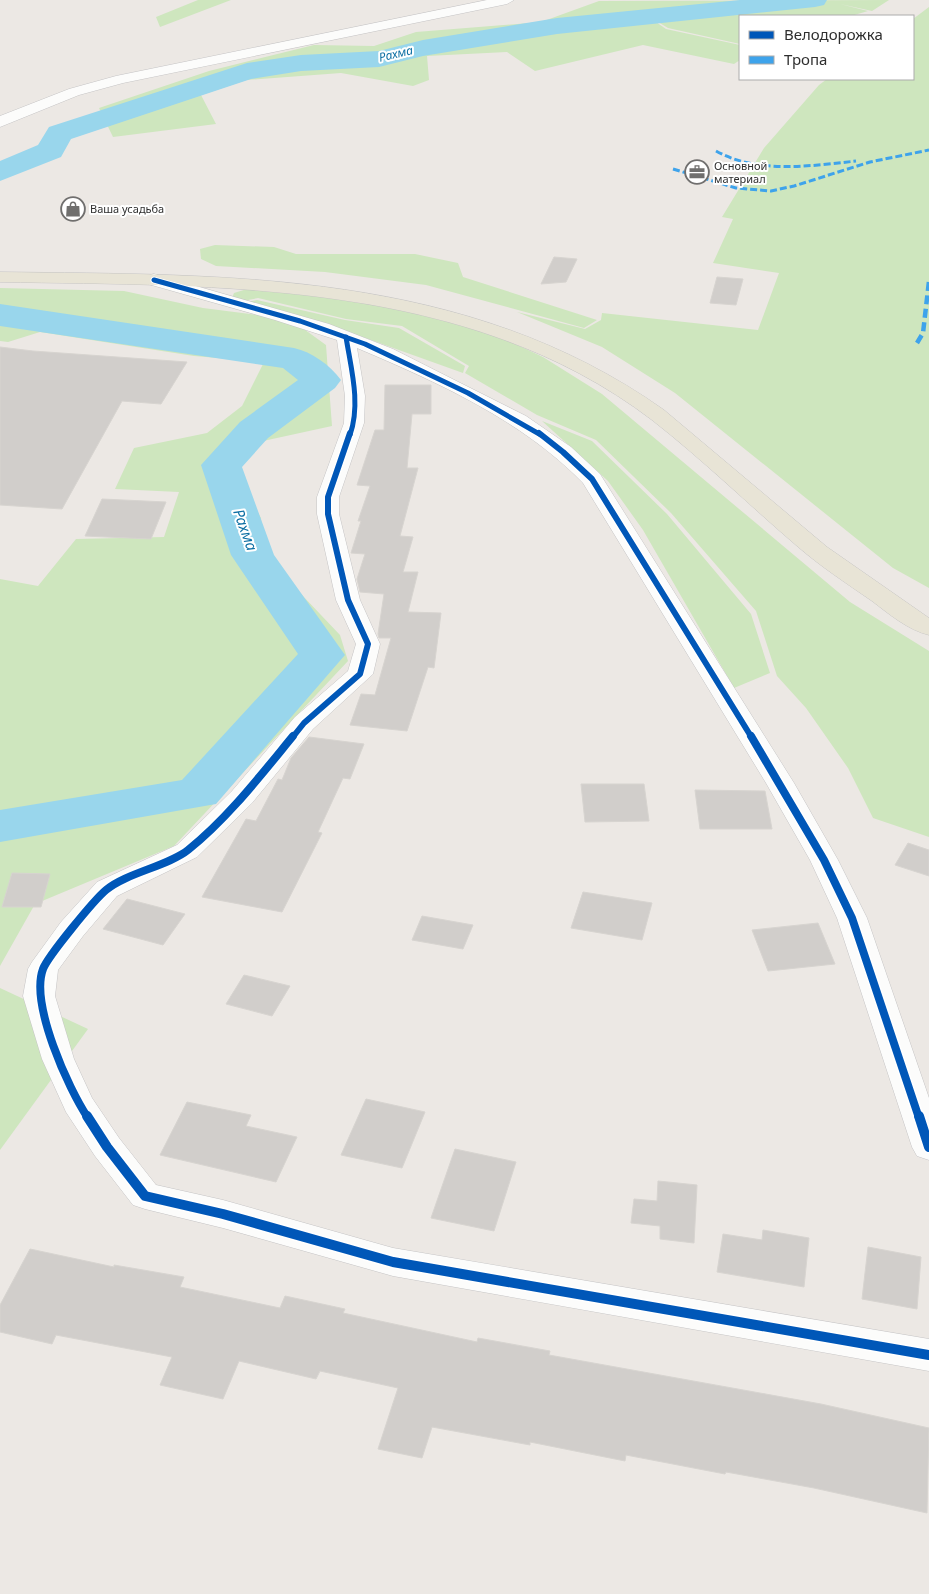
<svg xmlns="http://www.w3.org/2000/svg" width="929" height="1594" font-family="'Noto Sans',sans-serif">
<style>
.green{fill:#cee6be}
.water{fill:#99d6ec}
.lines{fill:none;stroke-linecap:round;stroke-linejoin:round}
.river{fill:#99d6ec;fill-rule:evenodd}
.building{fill:#d1cecb;stroke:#d7d4d0}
.street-casing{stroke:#c5c4c5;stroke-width:1}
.secondary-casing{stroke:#c5c4c5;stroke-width:1}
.primary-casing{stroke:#c6c5c4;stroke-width:1}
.street{fill:#fcfcfb;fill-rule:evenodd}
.secondary{fill:#fcfcfb;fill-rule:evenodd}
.primary{fill:#e8e4d6;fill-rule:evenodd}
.quiet-far1{stroke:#3ea3eb;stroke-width:3;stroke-dasharray:7 3;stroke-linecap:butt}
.quiet{stroke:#3ea3eb;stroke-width:4.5;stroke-dasharray:9 4.5;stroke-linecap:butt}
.cycleway-far3-casing{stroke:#fff;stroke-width:7}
.cycleway-far2-casing{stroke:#fff;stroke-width:9}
.cycleway-far1-casing{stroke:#fff;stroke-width:11}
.cycleway-casing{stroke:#fff;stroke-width:13}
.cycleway-far3{stroke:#0057b8;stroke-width:5}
.cycleway-far2{stroke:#0057b8;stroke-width:6}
.cycleway-far1{stroke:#0057b8;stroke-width:8}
.cycleway{stroke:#0057b8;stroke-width:10}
.labels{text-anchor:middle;stroke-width:4;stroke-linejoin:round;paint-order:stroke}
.far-poi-label{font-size:11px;fill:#2e2e2e;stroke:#fff;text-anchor:start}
.far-water-label{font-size:12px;font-style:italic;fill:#0d6fa3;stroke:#fff}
.water-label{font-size:15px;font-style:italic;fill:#0d6fa3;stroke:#fff}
</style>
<rect width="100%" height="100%" fill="#ece8e4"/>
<g class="green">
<polygon points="198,0 231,0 160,27 156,17"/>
<polygon points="889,0 872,11 840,4 868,11 851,16 740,16 740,44 668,28 658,22 662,11 659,11 656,22 666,29 740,45 740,60 734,64 643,45 535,71 507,52 427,56 429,80 413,86 341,73 246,80 201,95 216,124 113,137 99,108 209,71 314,45 374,46 416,32 541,22 599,1"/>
<polygon points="929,7 929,588 893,568 675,393 602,347 517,312 585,329 601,320 602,313 758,330 779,273 713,263 733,219 722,217 764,148 819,85 827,79 913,79 913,19"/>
<polygon points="215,245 274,247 296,254 415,254 458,263 463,277 597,320 584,328 426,285 325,272 216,266 201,259 200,249"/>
<polygon points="0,288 124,291 203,308 290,319 326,345 332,426 222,450 261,518 263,554 340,635 348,661 174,846 35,904 0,966 0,579 38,586 76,539 164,537 179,492 115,489 134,448 207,433 242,406 264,362 194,356 40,332 8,342 0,341"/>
<polygon points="247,289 346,298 422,312 488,331 543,357 602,394 850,602 929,651 929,837 873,818 848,768 806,708 777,676 756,611 671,513 596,440 537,415 465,373 469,366 402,326 346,319 258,298 243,301 232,298 234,293"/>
<polygon points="257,300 345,320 399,328 465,366 463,373 318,321 246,302"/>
<polygon points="542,421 592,441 667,514 751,614 770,673 734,688 643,530 608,481"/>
<polygon points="0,988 88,1029 0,1150"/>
</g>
<path class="water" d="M82 121 96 124 71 135 55 152 24 169 0 176V168C15 160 32 157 45 148L46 137 55 131Z"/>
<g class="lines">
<g class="river">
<polygon points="740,0 827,0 824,5 815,7 557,34 423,56 379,67 301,71 251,79 71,139 61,157 0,181 0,161 38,145 49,127 247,63 301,55 379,51 423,40 557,18"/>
<path d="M0 304 294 348C312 352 330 365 341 380L335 388 268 438 242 467 274 555 345 655 216 804 0 842V810L182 780 298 654 231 555 201 465 240 422 298 380 283 368 0 326Z"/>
</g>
</g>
<g class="building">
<polygon points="554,257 577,259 566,282 541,284"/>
<polygon points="717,277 743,279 736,305 710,303"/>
<polygon points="0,347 33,351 187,362 161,404 122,401 62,509 0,505"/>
<polygon points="385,385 431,385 431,414 412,414 407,468 418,468 400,536 413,537 403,572 418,572 408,612 441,613 434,668 428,667 407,731 350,725 361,694 375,695 391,638 379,638 378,634 384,594 360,592 357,579 365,554 351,553 361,521 358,521 370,486 357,485 375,430 384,430"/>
<polygon points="102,499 166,502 151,539 85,536"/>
<polygon points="309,737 364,744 350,779 343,778 318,832 322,833 282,912 202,897 246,819 256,821 278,779 282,780 291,758"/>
<polygon points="581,784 644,784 649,821 585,822"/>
<polygon points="695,790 765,791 772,829 700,829"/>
<polygon points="908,843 929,850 929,876 895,865"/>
<polygon points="12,873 50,874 41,907 2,907"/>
<polygon points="583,892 652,903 642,940 571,928"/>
<polygon points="127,899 185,914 163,945 103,929"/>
<polygon points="422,916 473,925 463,949 412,940"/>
<polygon points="818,923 835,964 768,971 752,930"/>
<polygon points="244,975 290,986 272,1016 226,1004"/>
<polygon points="366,1099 425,1112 402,1168 341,1155"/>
<polygon points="187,1102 251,1115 246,1126 297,1137 276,1182 160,1155"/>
<polygon points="455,1149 516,1162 494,1231 431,1218"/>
<polygon points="658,1181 697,1185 694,1243 660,1239 660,1226 631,1223 634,1199 657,1201"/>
<polygon points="763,1230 809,1238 804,1287 717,1272 723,1234 762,1240"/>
<polygon points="868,1247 921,1257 917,1309 862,1299"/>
<polygon points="30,1249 114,1267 114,1265 184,1277 180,1287 280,1308 285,1296 345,1309 343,1313 477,1342 478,1338 550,1351 549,1355 821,1404 929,1428 927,1513 814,1488 726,1472 725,1474 626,1455 625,1461 530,1442 530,1445 432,1427 422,1458 378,1449 398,1388 320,1371 316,1379 239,1361 223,1399 160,1385 172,1357 56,1335 52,1344 0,1332 0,1305"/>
</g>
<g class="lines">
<g class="street-casing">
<path id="street" d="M154 274 329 324 393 349 526 416 571 447 600 474 794 783 838 860 867 918 929 1098V1160L917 1156 912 1147 837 918 810 860 766 783 583 483C522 420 437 382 357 348L365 396 364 423 339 497V514L360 600 380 644 373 674 313 729 252 803 197 857 117 896 83 936 58 970 55 996 74 1059 92 1098 119 1138 156 1185 223 1200 393 1248 929 1339V1371L393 1276 223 1228 145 1209 133 1205 95 1156 66 1112 42 1059 23 996 28 969 32 962 61 922 97 882 177 845 232 791 295 717 348 671 356 644 336 600 317 514V497L344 423 345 396 337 340 275 320 148 284 145 280 148 276Z"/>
</g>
<g class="secondary-casing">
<polygon id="secondary" points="487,0 514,0 507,4 123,83 79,95 0,127 0,116 69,89 116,76"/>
</g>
<g class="primary-casing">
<path id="primary" d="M0 272C231 275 466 270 664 410L827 547 929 618V635C908 630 889 614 872 601 846 583 820 566 797 546 748 504 702 459 652 420 467 279 221 286 0 282Z"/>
</g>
<use href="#street" class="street"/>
<use href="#secondary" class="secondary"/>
<use href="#primary" class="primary"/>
<g class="quiet-far1">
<path d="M716 151C757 174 811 166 856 161"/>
<polyline points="673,169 736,188 771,191 794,186 870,162 929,150"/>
</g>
<polyline class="quiet" points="917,343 923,333 929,281"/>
<g class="cycleway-far3-casing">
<g id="cycleway-far3">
<polyline points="154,280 300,321 365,344 468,393 541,435"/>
<path d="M346 337C351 369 361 403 350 435"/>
</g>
</g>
<g class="cycleway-far2-casing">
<g id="cycleway-far2">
<polyline points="539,433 563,452 592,479 752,738"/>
<polyline points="292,738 304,723 360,674 368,644 348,600 328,514 328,497 350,433"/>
</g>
</g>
<g class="cycleway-far1-casing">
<g id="cycleway-far1">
<polyline points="751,736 824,860 852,918 919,1118"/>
<path d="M88 1118C68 1088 30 1004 43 969 48 956 94 900 106 890 126 873 168 866 188 850 227 819 261 775 293 736"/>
</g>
</g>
<g class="cycleway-casing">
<g id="cycleway">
<polyline points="87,1116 107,1147 145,1196 223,1214 393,1262 929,1355"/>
<polyline points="919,1116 929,1147"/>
</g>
</g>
<use href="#cycleway-far3" class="cycleway-far3"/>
<use href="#cycleway-far2" class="cycleway-far2"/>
<use href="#cycleway-far1" class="cycleway-far1"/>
<use href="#cycleway" class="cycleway"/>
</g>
<defs>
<g id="office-ring" transform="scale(1.25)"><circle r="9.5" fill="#fff" stroke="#706f6e" stroke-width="1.5"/><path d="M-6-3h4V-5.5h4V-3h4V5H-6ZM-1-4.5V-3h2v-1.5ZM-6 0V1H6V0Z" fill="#706f6e"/></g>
<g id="shop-ring" transform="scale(1.25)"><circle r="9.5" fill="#fff" stroke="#706f6e" stroke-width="1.5"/><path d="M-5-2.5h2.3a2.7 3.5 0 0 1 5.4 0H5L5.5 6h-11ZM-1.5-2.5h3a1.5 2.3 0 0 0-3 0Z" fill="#706f6e"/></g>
</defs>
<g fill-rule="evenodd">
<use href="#office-ring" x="697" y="172"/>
<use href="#shop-ring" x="73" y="209"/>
</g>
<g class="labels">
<g class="far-poi-label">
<text x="714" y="170">Основной<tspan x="714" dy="13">материал</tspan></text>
<text x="90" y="213">Ваша усадьба</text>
</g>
<g class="far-water-label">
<text transform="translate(396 54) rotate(-13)" y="4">Рахма</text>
</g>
<g class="water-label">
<text transform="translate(245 530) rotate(70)" y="5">Рахма</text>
</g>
</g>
<rect x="739" y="15" width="175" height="65" fill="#ffffff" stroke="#ababab"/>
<rect x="749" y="31" width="25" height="8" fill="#0057b8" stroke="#ababab"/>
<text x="784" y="40" font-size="15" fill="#2e2e2e">Велодорожка</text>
<rect x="749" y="56" width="25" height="8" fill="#3ea3eb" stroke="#ababab"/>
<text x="784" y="65" font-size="15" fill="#2e2e2e">Тропа</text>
</svg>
